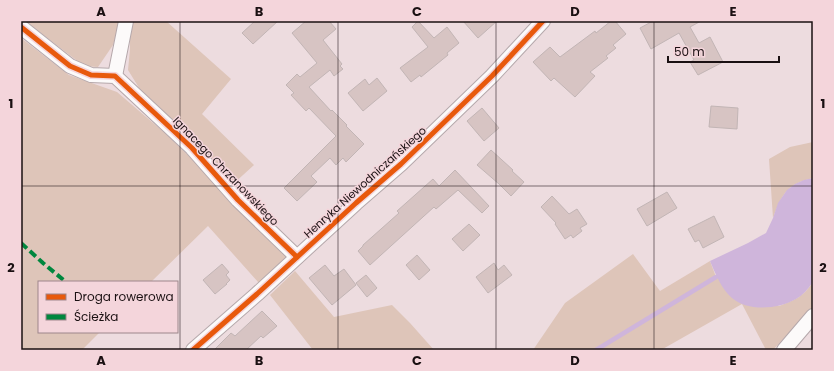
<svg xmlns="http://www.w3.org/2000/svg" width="834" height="371" font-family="Poppins,sans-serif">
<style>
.green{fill:#dec5b9}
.water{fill:#cfb5db}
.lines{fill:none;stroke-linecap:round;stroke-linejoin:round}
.stream{stroke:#cfb5db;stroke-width:4.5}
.building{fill:#d7c4c3;stroke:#c2b5b5}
.minor-casing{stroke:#b5a8ab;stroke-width:16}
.minor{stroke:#fcfafa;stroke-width:14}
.quiet{stroke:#00873e;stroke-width:4;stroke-dasharray:8 4;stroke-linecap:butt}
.cycleway-casing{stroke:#f4d5db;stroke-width:8}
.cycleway{stroke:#e8590c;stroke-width:5}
.grid{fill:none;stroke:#1a1012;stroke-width:1;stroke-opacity:0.55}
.labels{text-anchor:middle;stroke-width:3;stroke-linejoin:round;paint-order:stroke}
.street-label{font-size:11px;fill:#1a1012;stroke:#f4d5db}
.neatline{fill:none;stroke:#1a1012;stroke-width:1.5}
.grid-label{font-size:13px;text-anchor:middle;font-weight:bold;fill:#1a1012}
</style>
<rect width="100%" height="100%" fill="#eddcdf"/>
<g class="green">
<polygon points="25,21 120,21 113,45 98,67 84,66"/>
<polygon points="130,21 166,21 231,79 202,114 254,165 232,185 222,168 141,91 128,70 130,49"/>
<polygon points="21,38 69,75 117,92 166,134 226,192 287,257 259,283 208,226 151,282 39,282 39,332 100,332 82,350 21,350"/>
<path d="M813 142V178C787 184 782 194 773 218L769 159 790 147Z"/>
<path d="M633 254 660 291 710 261 716 277 779 306C795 300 803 297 813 282V307L773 350H766L742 304 661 350H533L565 303Z"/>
<polygon points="295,271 334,317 392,305 410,323 434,350 313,350 270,295"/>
</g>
<path class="water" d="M813 178V282C808 289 803 295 796 299 779 309 748 312 732 298 722 290 715 273 710 261L748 243 766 233 773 218 778 203 787 190 795 184 804 180Z"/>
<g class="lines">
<polyline class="stream" points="596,350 716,277"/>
</g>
<g class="building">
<polygon points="255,21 278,21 253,44 242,33"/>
<polygon points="306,21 329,21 336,29 323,40 342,64 340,66 343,69 334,76 330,70 309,87 331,111 332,110 347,125 346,126 364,144 346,162 343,158 336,165 330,158 311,176 317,182 297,201 284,188 336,136 309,108 306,111 291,95 294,93 286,85 297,74 300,77 317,63 292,33"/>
<polygon points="418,21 434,38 447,27 459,43 447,53 448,55 421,77 420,75 411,82 400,68 428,47 412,27"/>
<polygon points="463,21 497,21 478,38"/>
<polygon points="611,21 615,21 626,34 613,45 616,48 606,56 608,58 590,72 595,76 575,97 554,78 551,81 533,62 550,47 560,57 595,31 596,33"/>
<polygon points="653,21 701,21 690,27 699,43 710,37 723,62 698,75 690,62 694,60 679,33 651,49 640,28"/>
<polygon points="377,78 387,91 363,111 348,93 365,79 369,85"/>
<polygon points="711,106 738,108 737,129 709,127"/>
<polygon points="482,108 499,128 484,141 467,121"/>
<polygon points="491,150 513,170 512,171 524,182 511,196 499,184 477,165"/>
<polygon points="455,170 489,206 482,213 458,190 436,209 434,207 370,265 358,251 363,246 363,245 399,213 397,211 433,179 439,186"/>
<polygon points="667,192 677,208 647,226 637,209"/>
<polygon points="552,196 569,214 577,209 587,224 580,228 582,231 573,238 571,235 565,239 555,224 556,223 541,207"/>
<polygon points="714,216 724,237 703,248 699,240 695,242 688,229"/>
<polygon points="469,224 480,235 463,251 452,239"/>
<polygon points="417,255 430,270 419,280 406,265"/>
<polygon points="494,263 498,270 504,265 512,275 488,293 476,277"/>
<polygon points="222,264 229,272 226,275 230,280 226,284 227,284 215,294 203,280"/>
<polygon points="325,265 334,276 344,269 356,285 332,305 309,278"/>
<polygon points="366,275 377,288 367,297 356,283"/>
<polygon points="262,311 277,326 263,338 261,336 246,350 214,350 231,333 235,336"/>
</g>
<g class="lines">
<g class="minor-casing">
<g id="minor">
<polyline points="21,27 70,66 91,75 115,76 192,148 238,200 297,257"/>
<polyline points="115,76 126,21"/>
<polyline points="193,350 257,294 356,203 401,164 492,76 543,21"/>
<polyline points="784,350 813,316"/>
</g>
</g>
<use href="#minor" class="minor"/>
<polyline class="quiet" points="21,243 43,263 66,282"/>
<g class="cycleway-casing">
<g id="cycleway">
<polyline points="21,27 70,66 91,75 115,76 192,148 238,200 297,257"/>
<polyline points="193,350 257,294 356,203 401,164 492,76 543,21"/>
</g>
</g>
<use href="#cycleway" class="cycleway"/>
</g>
<path class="grid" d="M180 21V350M338 21V350M496 21V350M654 21V350M21 186H813"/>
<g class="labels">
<g class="street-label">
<text transform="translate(226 171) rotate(46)" y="4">Ignacego Chrzanowskiego</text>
<text transform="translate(365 182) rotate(-42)" y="4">Henryka Niewodniczańskiego</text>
</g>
</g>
<rect width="834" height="371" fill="none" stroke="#f4d5db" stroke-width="44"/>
<rect x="38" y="281" width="140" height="52" fill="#f4d5db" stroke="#9d868b"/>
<rect x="46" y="294" width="20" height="6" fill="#e8590c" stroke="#9d868b"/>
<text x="74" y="301" font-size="12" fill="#1a1012">Droga rowerowa</text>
<rect x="46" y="314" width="20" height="6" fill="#00873e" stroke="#9d868b"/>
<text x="74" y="321" font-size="12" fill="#1a1012">Ścieżka</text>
<path d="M668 56v6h111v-6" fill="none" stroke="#1a1012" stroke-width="2"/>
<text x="674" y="56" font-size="12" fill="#1a1012" stroke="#f4d5db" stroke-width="3" paint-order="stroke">50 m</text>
<rect x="22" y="22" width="790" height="327" class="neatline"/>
<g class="grid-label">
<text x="101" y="16">A</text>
<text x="259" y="16">B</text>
<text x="417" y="16">C</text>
<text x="575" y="16">D</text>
<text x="733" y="16">E</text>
<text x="11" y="108">1</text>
<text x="823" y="108">1</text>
<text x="11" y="272">2</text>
<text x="823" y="272">2</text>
<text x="101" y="365">A</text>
<text x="259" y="365">B</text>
<text x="417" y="365">C</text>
<text x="575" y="365">D</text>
<text x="733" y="365">E</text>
</g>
</svg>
